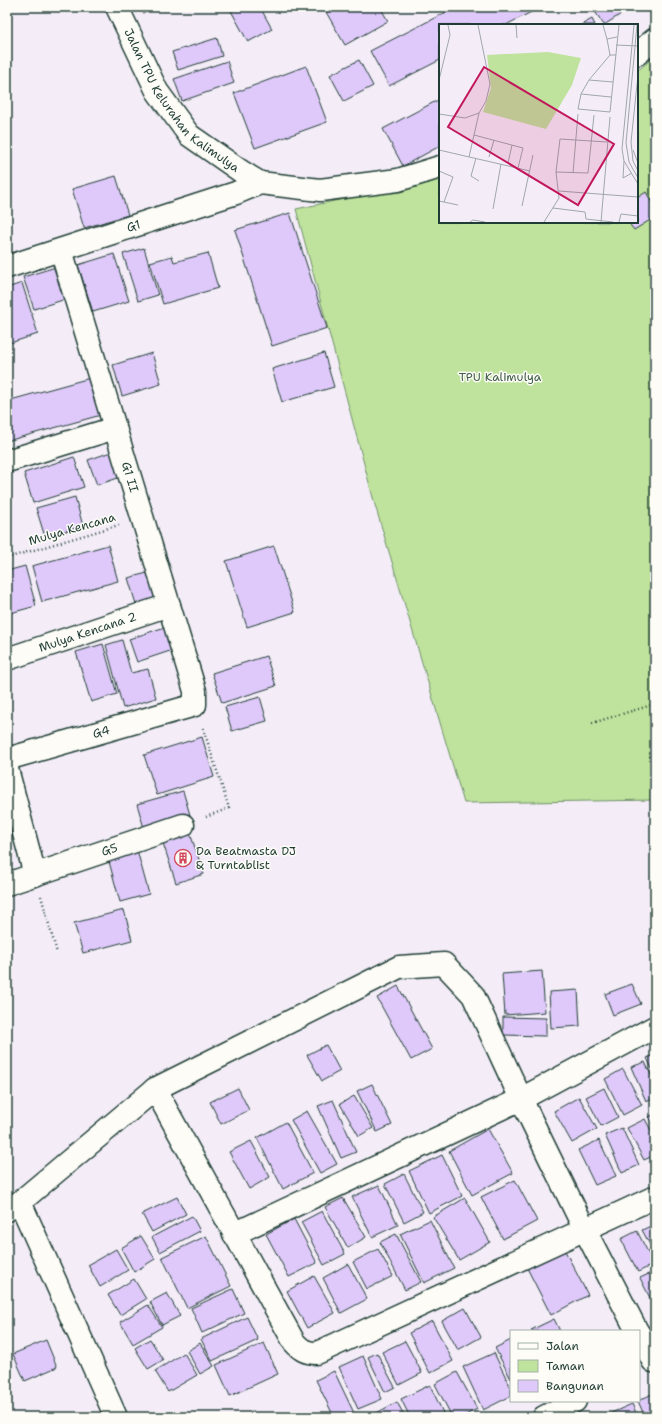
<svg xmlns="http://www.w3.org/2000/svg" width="662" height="1424" font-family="'Shantell Sans',sans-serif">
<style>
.green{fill:#bfe39d;stroke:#6f9068}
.building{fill:#dfc9fa;stroke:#1f3d34}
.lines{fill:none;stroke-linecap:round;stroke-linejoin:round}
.minor-casing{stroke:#1f3d34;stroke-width:25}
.path{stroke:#1f3d34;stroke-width:2.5;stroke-dasharray:1 3;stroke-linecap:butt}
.minor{stroke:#fdfcf7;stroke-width:22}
.labels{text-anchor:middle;stroke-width:3;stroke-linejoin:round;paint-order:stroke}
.street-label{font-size:12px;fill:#1f3d34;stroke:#fdfcf7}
.park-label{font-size:12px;fill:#3f5e49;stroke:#fdfcf7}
.poi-label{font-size:12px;fill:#1f3d34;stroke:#fdfcf7;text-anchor:start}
.inset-road{fill:none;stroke:#9fa7aa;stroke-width:1}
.view{fill:#c2185b;fill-opacity:0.15;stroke:#c2185b;stroke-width:2}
.inset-edge{fill:none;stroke:#1f3d34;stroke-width:2}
</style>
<rect width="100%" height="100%" fill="#f4edf8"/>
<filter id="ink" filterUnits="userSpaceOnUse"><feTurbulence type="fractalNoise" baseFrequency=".025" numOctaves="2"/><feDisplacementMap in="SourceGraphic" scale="8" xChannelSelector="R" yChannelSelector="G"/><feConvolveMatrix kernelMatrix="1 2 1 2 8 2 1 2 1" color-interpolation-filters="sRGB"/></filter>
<g filter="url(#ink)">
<polygon class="green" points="655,56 655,800 464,803 375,505 296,209 440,179 440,222 637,222 637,71"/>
<g class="building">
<polygon points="141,7 164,7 143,13"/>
<polygon points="229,7 260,7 272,29 248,42"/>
<polygon points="335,7 380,7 388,21 345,45 326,12"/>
<polygon points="456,7 541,7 506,25 440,25 440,60 389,86 370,51"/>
<polygon points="592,7 632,7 604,25"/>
<polygon points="592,19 595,25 581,25"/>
<polygon points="217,38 222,56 178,70 172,52"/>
<polygon points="359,60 373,86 344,101 330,75"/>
<polygon points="227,61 234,83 182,101 174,79"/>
<polygon points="306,66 327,122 255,148 234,93"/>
<polygon points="440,99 440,146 403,166 383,129"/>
<polygon points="116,176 128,215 84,228 72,189"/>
<polygon points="646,192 655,208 655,217 634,230 628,222 637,222 637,198"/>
<polygon points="290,213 327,328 272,346 235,230"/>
<polygon points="144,248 158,295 138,301 123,254"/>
<polygon points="208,253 218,288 163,304 150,262 172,256 174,262"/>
<polygon points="114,254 129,301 93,312 78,265"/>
<polygon points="56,267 66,299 34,309 23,277"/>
<polygon points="22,283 38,334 7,344 7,288"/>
<polygon points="152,353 161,384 122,396 113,365"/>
<polygon points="324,353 334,387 282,402 272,369"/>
<polygon points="90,378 101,415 7,441 7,401"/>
<polygon points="111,452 121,477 97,485 88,460"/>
<polygon points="74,457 84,487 33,503 24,473"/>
<polygon points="75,497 83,526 45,537 36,508"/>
<polygon points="108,545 118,581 42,602 32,566"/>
<polygon points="274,546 295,612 247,627 226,561"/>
<polygon points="25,566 36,606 7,614 7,571"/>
<polygon points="151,572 158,597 136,604 128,578"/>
<polygon points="168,626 176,649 137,662 129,639"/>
<polygon points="122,640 131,673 148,669 156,698 123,708 106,645"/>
<polygon points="103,644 117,694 91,702 76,652"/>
<polygon points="266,656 276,686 222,703 212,673"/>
<polygon points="260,697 267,721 232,731 225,707"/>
<polygon points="202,737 214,777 157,795 144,755"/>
<polygon points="183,791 190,815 144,828 137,804"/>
<polygon points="190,833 204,874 176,883 163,843"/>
<polygon points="137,850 149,894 120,902 108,858"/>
<polygon points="124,910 132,940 83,953 74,923"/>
<polygon points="542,971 545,1012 505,1015 502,974"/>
<polygon points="632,984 641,1004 613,1015 605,994"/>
<polygon points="398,986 432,1049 411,1060 377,998"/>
<polygon points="578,990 580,1026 551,1028 549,992"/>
<polygon points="503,1017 546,1018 546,1036 503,1035"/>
<polygon points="326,1045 340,1071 322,1081 307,1055"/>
<polygon points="655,1055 655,1075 647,1058"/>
<polygon points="645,1062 655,1083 655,1097 646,1101 631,1067"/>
<polygon points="623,1069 642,1105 623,1115 605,1079"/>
<polygon points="372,1084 392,1125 377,1132 357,1091"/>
<polygon points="238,1088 249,1110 221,1124 210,1102"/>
<polygon points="604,1088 618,1117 601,1126 586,1097"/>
<polygon points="354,1096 373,1128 359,1136 340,1104"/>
<polygon points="579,1097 597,1129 572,1143 554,1111"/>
<polygon points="333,1100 356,1152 341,1158 318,1106"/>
<polygon points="307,1111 337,1164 320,1173 291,1120"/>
<polygon points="655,1114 655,1127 649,1117"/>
<polygon points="645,1119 655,1138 655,1155 644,1160 627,1128"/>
<polygon points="286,1122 313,1173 283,1189 257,1138"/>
<polygon points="622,1128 639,1165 622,1173 605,1135"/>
<polygon points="488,1129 513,1173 472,1195 449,1151"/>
<polygon points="599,1140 616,1176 595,1185 578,1150"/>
<polygon points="251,1141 270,1177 249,1189 229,1152"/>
<polygon points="442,1155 462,1196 429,1213 409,1171"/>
<polygon points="404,1174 423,1212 404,1222 385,1184"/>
<polygon points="515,1180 537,1221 503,1239 481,1197"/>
<polygon points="379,1185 398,1225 372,1237 352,1197"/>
<polygon points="177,1197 186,1214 152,1232 142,1214"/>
<polygon points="343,1198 366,1237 348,1248 325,1207"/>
<polygon points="465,1198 490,1242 459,1260 433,1217"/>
<polygon points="322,1211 345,1254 324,1265 301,1222"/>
<polygon points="192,1216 200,1231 160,1252 152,1237"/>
<polygon points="294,1219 317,1263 289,1277 266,1234"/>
<polygon points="430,1220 454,1268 424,1283 400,1234"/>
<polygon points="655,1224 655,1254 642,1230"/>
<polygon points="637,1231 654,1264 638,1272 621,1239"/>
<polygon points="396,1234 421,1282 405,1290 380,1242"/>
<polygon points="141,1236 155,1259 134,1272 121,1248"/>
<polygon points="206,1236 231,1286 187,1308 162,1257"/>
<polygon points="563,1247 588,1295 551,1315 526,1266"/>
<polygon points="116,1249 128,1270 100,1287 88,1265"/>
<polygon points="378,1249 393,1276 367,1289 353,1262"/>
<polygon points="348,1264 367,1299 341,1313 323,1278"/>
<polygon points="653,1272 655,1275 655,1308 640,1278"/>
<polygon points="314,1276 335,1313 307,1328 287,1291"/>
<polygon points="134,1279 146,1299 120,1315 108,1295"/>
<polygon points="233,1289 244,1313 202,1333 191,1308"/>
<polygon points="167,1293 180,1316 162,1325 150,1302"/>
<polygon points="148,1305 162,1327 133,1344 120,1322"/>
<polygon points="465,1308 481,1337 458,1350 442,1321"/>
<polygon points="247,1317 258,1340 212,1361 201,1339"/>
<polygon points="554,1319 560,1331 531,1331 531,1330"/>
<polygon points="432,1321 453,1361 430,1373 409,1333"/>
<polygon points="150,1339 163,1360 148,1369 135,1348"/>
<polygon points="46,1340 57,1367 25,1381 13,1354"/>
<polygon points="511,1340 511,1379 495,1348"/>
<polygon points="405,1341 422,1373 399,1385 382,1352"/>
<polygon points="200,1343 214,1366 200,1374 187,1351"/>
<polygon points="264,1343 278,1374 230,1396 216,1365"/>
<polygon points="184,1353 197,1375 168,1392 155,1371"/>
<polygon points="377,1353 395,1387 385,1392 368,1357"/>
<polygon points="494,1353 511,1388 511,1396 483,1410 463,1367"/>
<polygon points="363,1356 382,1399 358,1409 339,1367"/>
<polygon points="334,1371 354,1413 346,1417 334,1417 316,1380"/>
<polygon points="457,1372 477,1409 462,1417 452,1417 435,1384"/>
<polygon points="430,1385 445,1417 410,1417 401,1399"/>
<polygon points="654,1393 655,1396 655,1417 645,1417 638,1401"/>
<polygon points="397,1402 405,1417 369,1417"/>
<polygon points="632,1404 638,1417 611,1417 609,1414"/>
</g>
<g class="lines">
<g class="minor-casing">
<g id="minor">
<path id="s1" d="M117 7 157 91 189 135 242 172 260 183 320 190 398 180 440 167"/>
<polyline points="637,54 655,39"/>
<path id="s2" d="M7 267 236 193 260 183"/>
<polyline points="7,461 115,428"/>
<path id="s3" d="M7 659 169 605"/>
<path id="s4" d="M7 759 195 705V691L61 250"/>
<polyline points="7,769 35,875"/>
<path id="s5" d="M7 884 183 825"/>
<path d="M155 1089 294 1342C301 1350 306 1353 317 1353L655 1197"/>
<polyline points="20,1202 116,1417"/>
<polyline points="7,1210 20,1202 155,1089 399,967 444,964 473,995 521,1099 585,1230 637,1331"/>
<polyline points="234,1234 521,1099 655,1027"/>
<polyline points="639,1334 653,1361"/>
<polyline points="544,1417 575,1401"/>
</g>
</g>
<g class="path">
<polyline points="7,558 119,525"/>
<polyline points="592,723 655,704"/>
<polyline points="203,728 229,808 206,817"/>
<polyline points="41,896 57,953"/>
</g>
<use href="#minor" class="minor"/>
</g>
</g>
<defs>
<g id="building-ring" transform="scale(0.9)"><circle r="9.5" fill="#fdfcf7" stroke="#d1495b" stroke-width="1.5"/><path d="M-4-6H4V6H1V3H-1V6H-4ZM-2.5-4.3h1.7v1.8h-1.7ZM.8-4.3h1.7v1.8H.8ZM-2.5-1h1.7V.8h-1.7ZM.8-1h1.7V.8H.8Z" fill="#d1495b"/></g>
</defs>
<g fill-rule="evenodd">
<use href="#building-ring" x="183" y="858"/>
</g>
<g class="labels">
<g class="street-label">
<text dy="4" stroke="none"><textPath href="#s1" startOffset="116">Jalan TPU Kelurahan Kalimulya</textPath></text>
<text dy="4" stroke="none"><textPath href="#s2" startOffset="133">G1</textPath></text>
<text transform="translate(130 477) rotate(73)" y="4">G1 II</text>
<text transform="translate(72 529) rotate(-16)" y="4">Mulya Kencana</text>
<text dy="4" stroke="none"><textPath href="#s3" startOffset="85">Mulya Kencana 2</textPath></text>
<text dy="4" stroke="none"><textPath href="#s4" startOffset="98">G4</textPath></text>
<text dy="4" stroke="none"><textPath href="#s5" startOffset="108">G5</textPath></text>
</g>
<g class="park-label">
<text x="500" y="381">TPU Kalimulya</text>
</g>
<g class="poi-label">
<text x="196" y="855">Da Beatmasta DJ<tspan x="196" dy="14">&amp; Turntablist</tspan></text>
</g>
</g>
<g transform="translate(439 24)">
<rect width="199" height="199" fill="#f4edf8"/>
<path d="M109 28 142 34 133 61 107 105 44 88 52 64 48 31Z" fill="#bfe39d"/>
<path class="inset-road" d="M77 1 78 14M164 1 168 15 178 13M195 1 183 125 185 137 199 160M198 1 187 119 190 138 199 154M168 15 171 31M177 21 199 22M177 31H171L150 56 142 70 139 85 171 88 180 1M199 51 192 118 194 137 199 147M0 56 11 11 9 1M150 56 174 58M142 70 172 73M0 90 26 94 40 89M35 111 84 124 79 144M0 126 91 147M194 126 199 139M30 133 40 89 47 77 51 60 39 1M50 133 55 116M37 134 32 152 40 157M185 137 184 154 193 149M69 139 73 121M0 147 14 153 5 178M117 148 149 149 155 91M134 149 139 90M120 167 199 173M0 177 19 181M83 182 94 131M114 184 146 188 147 195 174 198M54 185 62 140M31 198 34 196 46 198M105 198 120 174 117 148 121 115 168 118M162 198 171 93M180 198 182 190 199 192"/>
<path class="view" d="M45 43 175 120 139 181 9 103Z"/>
<rect width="199" height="199" class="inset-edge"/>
</g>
<rect width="662" height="1424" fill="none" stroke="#fdfcf7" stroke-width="24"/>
<rect x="12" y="12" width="638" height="1400" fill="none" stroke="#1f3d34" stroke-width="1.5" filter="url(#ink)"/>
<rect x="510" y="1330" width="130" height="72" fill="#fdfcf7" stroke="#a4b0a9"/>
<rect x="518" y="1343" width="20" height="6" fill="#fdfcf7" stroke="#a4b0a9"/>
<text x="546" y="1350" font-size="12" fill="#1f3d34">Jalan</text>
<rect x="518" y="1360" width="20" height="12" fill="#bfe39d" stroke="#a4b0a9"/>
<text x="546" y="1370" font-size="12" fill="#1f3d34">Taman</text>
<rect x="518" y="1380" width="20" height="12" fill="#dfc9fa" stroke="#a4b0a9"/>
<text x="546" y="1390" font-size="12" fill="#1f3d34">Bangunan</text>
</svg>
